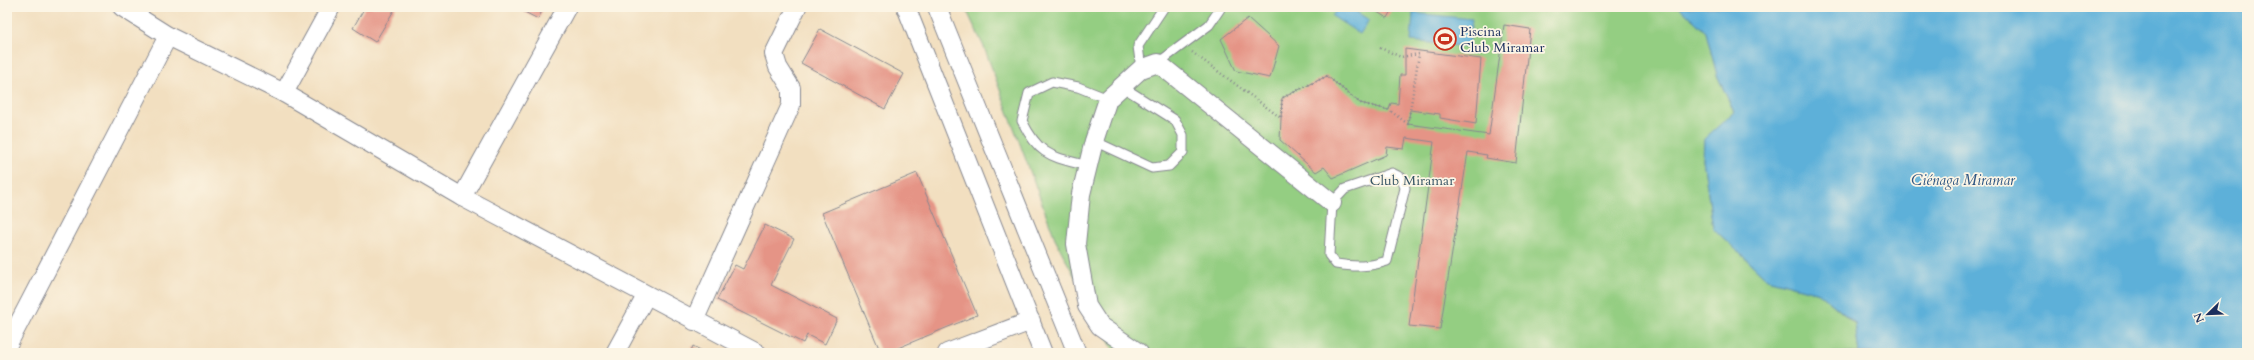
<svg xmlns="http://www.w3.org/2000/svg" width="2254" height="360" font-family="Cardo,serif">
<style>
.green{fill:#94ce82;stroke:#587e70}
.water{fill:#5db0d9;stroke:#3c709c}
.building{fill:#e59486}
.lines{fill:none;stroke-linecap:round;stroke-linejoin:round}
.service-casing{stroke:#86878f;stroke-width:11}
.minor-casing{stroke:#86878f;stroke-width:20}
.path{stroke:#86878f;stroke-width:2.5;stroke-dasharray:1 3;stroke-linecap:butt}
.service{stroke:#fff;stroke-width:9}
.minor{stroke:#fff;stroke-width:18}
.labels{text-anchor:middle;stroke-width:3.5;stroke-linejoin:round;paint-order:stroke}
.poi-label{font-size:14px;fill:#1b2f5e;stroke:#fcf5e5;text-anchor:start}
.park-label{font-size:14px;fill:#395767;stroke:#fcf5e5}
.water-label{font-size:15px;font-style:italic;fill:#2f5683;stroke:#fcf5e5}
</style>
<rect width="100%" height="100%" fill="#fcf5e5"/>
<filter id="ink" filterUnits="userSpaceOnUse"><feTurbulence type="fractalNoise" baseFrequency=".025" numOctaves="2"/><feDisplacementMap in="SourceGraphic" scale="8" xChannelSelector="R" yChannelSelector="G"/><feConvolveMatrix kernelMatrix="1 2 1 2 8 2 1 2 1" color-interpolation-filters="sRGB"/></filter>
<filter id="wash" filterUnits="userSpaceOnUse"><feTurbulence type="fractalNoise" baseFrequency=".012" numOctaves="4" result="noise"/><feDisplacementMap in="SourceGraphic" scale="16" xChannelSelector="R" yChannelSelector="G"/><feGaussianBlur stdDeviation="0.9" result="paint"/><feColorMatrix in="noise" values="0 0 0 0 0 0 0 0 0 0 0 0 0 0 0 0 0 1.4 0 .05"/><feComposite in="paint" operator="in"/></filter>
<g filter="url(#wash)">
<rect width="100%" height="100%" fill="#f2dfc0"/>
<polygon class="green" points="965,7 1679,7 1706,32 1717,75 1734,112 1704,140 1703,160 1713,228 1767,279 1819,293 1855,324 1859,353 1115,353 1056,241 984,47"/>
<g class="water">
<polygon points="1339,7 1349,7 1369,20 1360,34 1332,16"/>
<polygon points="1679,7 2247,7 2247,353 1859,353 1855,323 1819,293 1767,279 1713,228 1703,160 1704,139 1734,112 1717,75 1706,32"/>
<polygon points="1413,13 1472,19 1469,47 1411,41"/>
</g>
<g id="blocks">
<g class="building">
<polygon points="365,7 396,7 375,42 353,28"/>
<polygon points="515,7 544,7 538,19"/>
<polygon points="1369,7 1393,7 1387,18"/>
<polygon points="1248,18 1279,46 1270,78 1236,71 1221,39"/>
<polygon points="1504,25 1530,29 1516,163 1486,158 1487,155 1468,152 1440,329 1409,326 1434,142 1406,138 1404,149 1387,147 1386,155 1333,178 1324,167 1316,172 1280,140 1282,98 1327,76 1360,103 1389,110 1391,103 1398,104 1400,75 1405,75 1405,49 1481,59 1476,124 1440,118 1440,114 1410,110 1408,124 1489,135"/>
<polygon points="820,29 904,74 885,109 801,63"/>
<polygon points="917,173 977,315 886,353 881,353 822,213"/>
<polygon points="765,225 794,239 771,285 837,319 825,344 807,335 803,343 717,300 735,265 743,269"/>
<polygon points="693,346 706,353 690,353"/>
</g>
</g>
</g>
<g filter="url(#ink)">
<use href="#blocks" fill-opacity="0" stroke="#86878f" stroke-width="1"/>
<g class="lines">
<g class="service-casing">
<g id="service">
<polyline points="1158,63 1209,25 1220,9 1219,7"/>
<polyline points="1141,69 1138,46 1164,7"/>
<polyline points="1094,141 1152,168 1169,166 1183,152 1183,135 1175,120 1121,86"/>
<path d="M1088 166C1051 156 1040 157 1022 121L1029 93 1052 82 1078 87 1108 99"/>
<path d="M1392 173 1402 178 1405 188 1387 261C1369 267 1356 267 1336 264L1329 255 1332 203 1345 189Z"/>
</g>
</g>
<g class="minor-casing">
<g id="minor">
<polyline points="122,7 168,36 284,93 462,197 757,353"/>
<polyline points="906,7 1043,353"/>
<polyline points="937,7 1077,353"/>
<polyline points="284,93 331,7"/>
<polyline points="462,197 567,7"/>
<polyline points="694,321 791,105 791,88 778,67 774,54 797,7"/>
<polyline points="7,346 168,36"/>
<polyline points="615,353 646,296"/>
<polyline points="947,353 1031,321"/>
<polyline points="1139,353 1100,326 1087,306 1076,244 1081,194 1094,141 1108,99 1141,69 1158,63 1332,203"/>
</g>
</g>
<polyline class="path" points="1192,52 1281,118 1282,98 1327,76 1360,103 1389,110 1408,124 1419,54 1401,57 1378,47"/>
<use href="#service" class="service"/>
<use href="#minor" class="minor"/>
</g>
</g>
<defs>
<g id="stadium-ring" transform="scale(1.15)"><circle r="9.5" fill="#fcf5e5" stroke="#c8321e" stroke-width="1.5"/><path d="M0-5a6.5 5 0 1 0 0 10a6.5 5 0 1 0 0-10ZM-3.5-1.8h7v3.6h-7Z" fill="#c8321e"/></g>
</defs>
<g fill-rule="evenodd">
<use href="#stadium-ring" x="1445" y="39"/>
</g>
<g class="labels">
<g class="poi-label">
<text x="1460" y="36">Piscina<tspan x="1460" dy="16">Club Miramar</tspan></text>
</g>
<g class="park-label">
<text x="1412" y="185">Club Miramar</text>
</g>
<g class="water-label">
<text x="1963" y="185">Ciénaga Miramar</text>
</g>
</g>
<rect width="2254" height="360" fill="none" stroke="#fcf5e5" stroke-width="24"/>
<g transform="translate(2208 314) rotate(247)" stroke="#fcf5e5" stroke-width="3" paint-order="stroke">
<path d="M0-3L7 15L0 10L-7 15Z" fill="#1b2f5e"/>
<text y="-6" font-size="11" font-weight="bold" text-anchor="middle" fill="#1b2f5e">N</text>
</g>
</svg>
